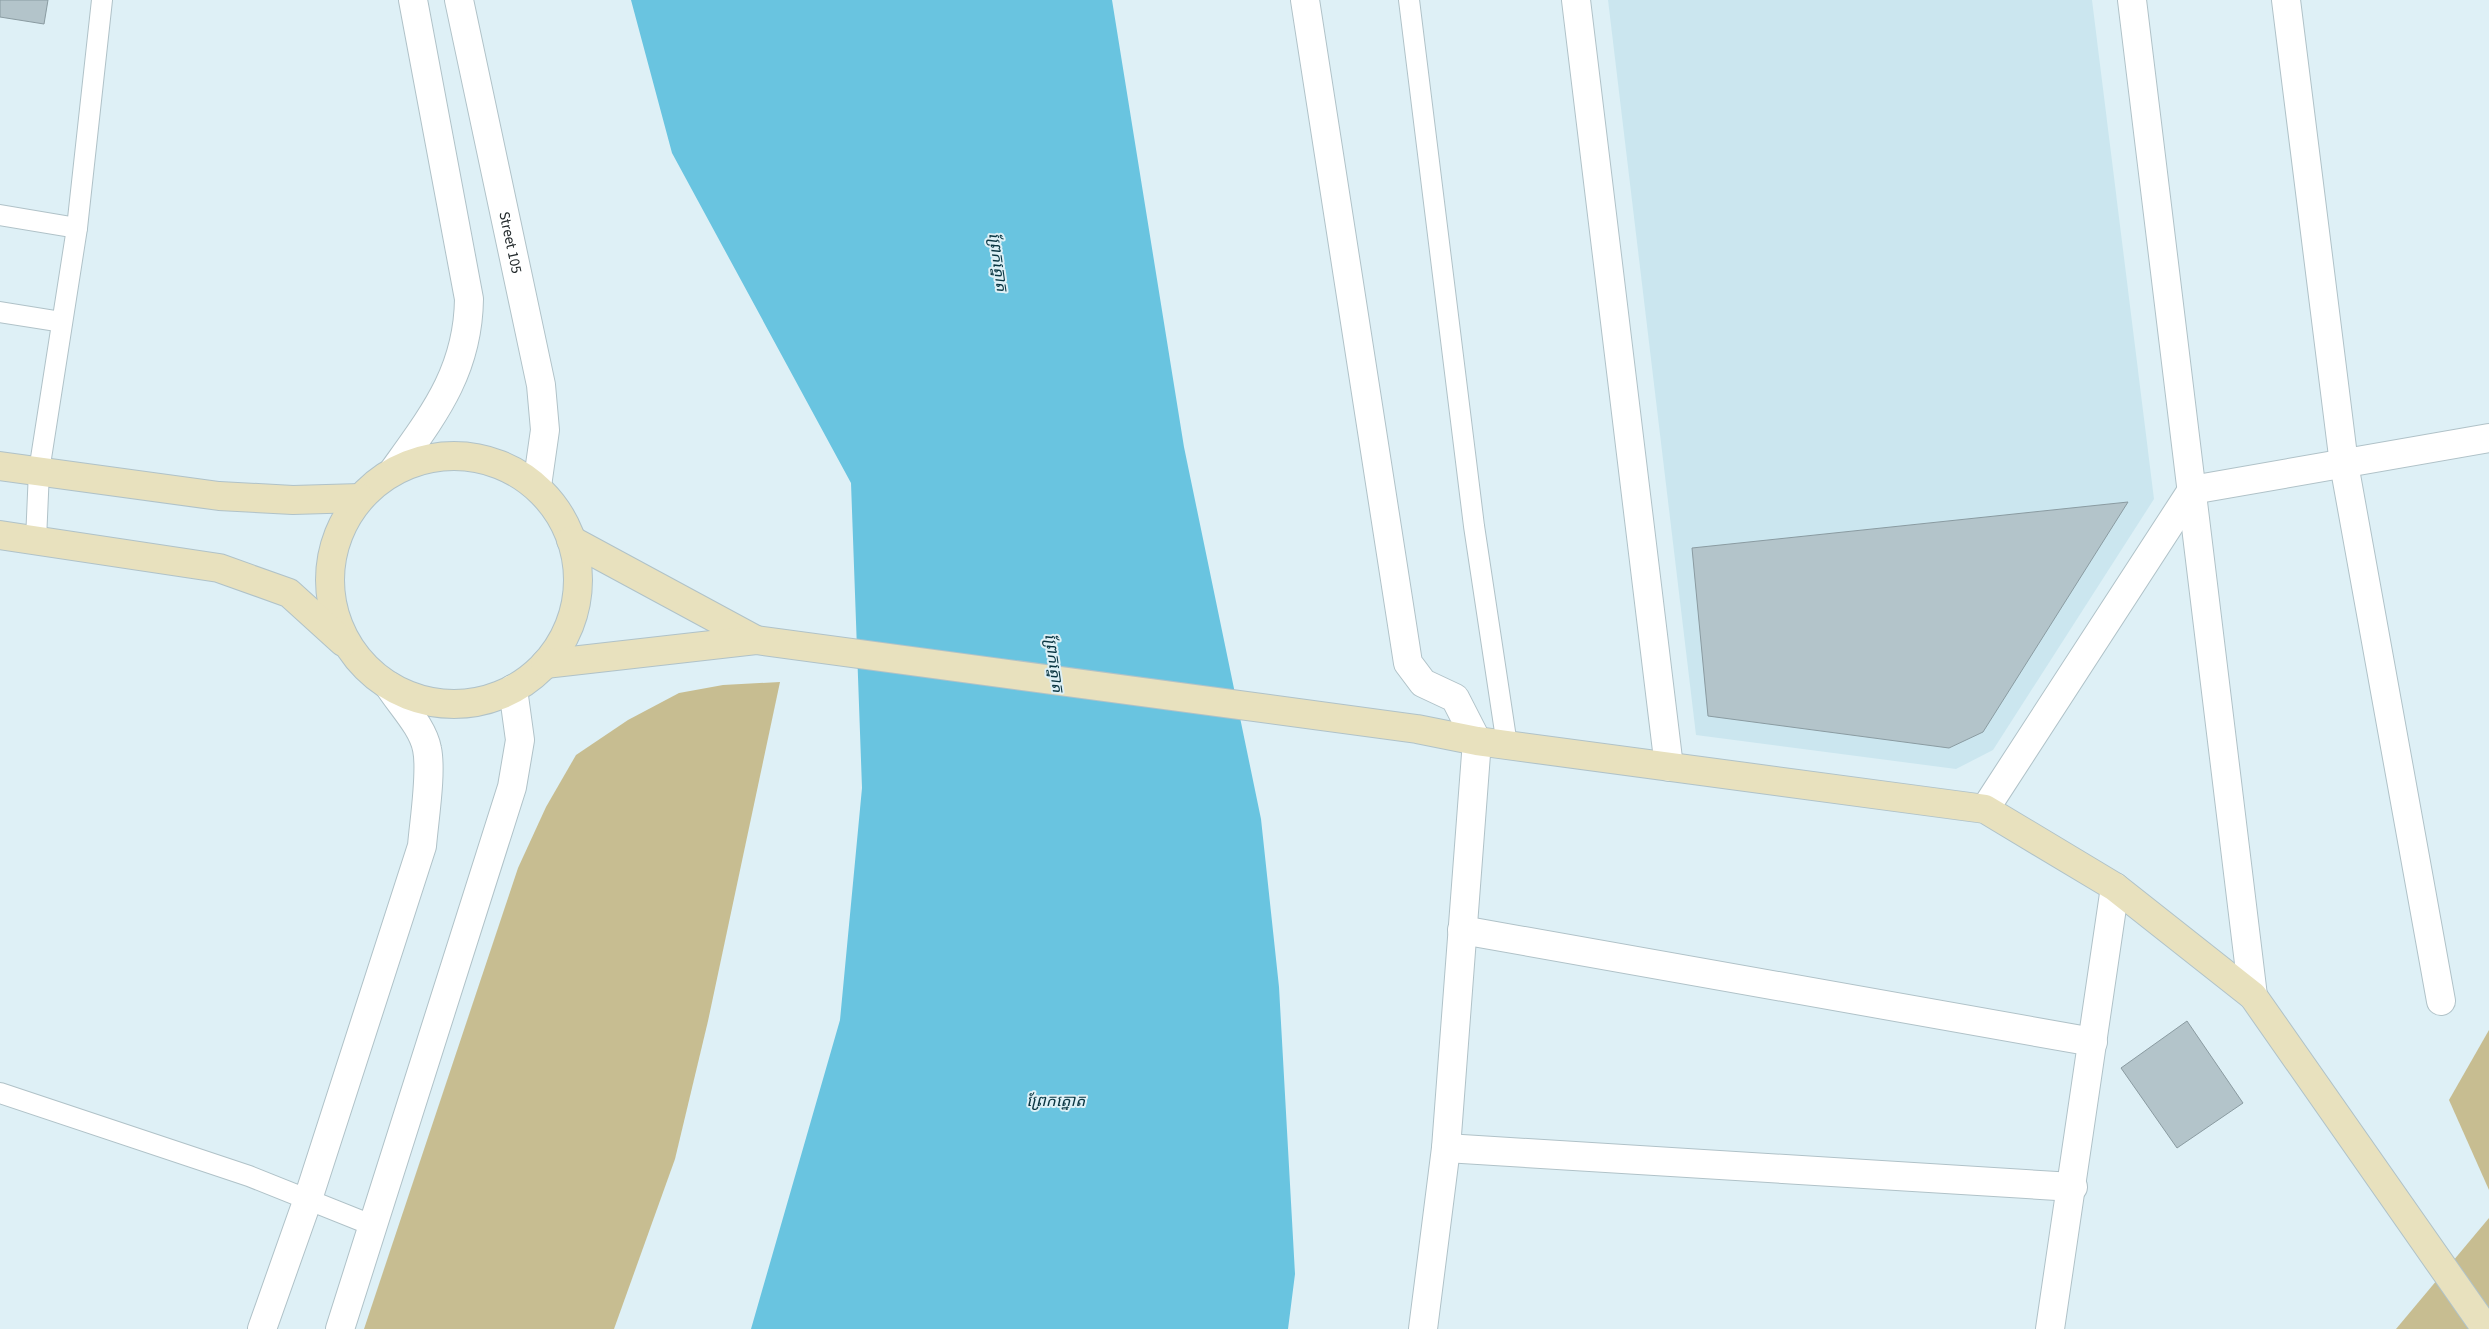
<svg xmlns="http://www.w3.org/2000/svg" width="2489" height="1329" font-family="'Source Sans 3','Noto Sans Khmer',sans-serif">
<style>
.built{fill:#cbe6ef}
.green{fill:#c7bd91}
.water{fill:#69c4e0}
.building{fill:#b3c4ca;stroke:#8a9ba1}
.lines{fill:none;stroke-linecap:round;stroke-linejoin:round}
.service-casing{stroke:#b0c2c8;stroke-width:22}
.minor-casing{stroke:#b0c2c8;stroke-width:30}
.tertiary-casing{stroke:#b0c2c8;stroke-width:30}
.secondary-casing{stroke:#b0c2c8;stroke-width:30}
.service{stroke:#fff;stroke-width:20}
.minor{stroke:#fff;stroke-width:28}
.tertiary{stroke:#fff;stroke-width:28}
.secondary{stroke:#e8e1be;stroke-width:28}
.labels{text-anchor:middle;stroke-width:4;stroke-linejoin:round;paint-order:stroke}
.street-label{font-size:15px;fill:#21282a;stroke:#def0f6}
.water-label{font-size:16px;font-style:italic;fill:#093541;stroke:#def0f6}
</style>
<rect width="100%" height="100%" fill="#def0f6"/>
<polygon class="built" points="1608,0 2092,0 2154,499 1993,750 1956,769 1696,735"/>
<g class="green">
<polygon points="780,682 708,1021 675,1159 614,1329 364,1329 518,868 546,807 576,755 628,720 679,693 723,685"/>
<polygon points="2489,1030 2489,1190 2449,1100"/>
<polygon points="2489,1218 2489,1329 2396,1329"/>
</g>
<polygon class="water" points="631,0 1112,0 1184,447 1261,819 1279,987 1295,1274 1288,1329 751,1329 840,1020 862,788 851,483 672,153"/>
<g class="building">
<polygon points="0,0 48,0 44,24 0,17"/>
<polygon points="2128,502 1983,732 1949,748 1708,716 1692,548"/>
<polygon points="2187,1021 2243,1103 2177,1148 2121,1068"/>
</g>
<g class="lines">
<g class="service-casing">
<g id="service">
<polyline points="1409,0 1474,526 1507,745"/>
<polyline points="0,215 77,228"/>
<polyline points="0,312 62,322"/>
<polyline points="36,540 39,471 77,228 102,0"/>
<polyline points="0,1093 249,1176 374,1226"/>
</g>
</g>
<g class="minor-casing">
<g id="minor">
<path id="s1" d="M459 0 541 385 545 430 537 486"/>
<polyline points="1305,0 1408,663 1423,683 1455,698 1477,741"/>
<polyline points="1576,0 1669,767"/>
<polyline points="2132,0 2253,996"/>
<polyline points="2286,0 2344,464 2441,1001"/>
<path d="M394 470C434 414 468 371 469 299L413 0"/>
<polyline points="1985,809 2192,490 2489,438"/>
<polyline points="1462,930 2093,1042"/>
<polyline points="1446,1148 2073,1187"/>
<path d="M262 1329 308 1199 422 846C424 821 432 772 427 749 423 727 401 705 389 686"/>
<polyline points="340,1329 512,787 520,740 513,689"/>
<polyline points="2050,1329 2115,887"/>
</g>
</g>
<g class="tertiary-casing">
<polyline id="tertiary" points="1423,1329 1446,1148 1477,741"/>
</g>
<g class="secondary-casing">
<g id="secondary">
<circle cx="454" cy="580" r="124"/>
<polyline points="0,466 219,496 293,500 360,498"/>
<polyline points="0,535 219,568 289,593 343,642"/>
<polyline points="571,540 756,640"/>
<polyline points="545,664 756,640 1417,729 1477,741 1985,809 2115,887 2253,996 2486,1329"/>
</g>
</g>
<use href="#service" class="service"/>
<use href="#minor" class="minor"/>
<use href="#tertiary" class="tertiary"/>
<use href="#secondary" class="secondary"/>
</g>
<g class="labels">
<g class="street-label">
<text dy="5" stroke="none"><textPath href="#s1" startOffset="248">Street 105</textPath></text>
</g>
<g class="water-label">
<text transform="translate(999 262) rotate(82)" y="6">ព្រែកត្នោត</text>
<text transform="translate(1055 663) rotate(82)" y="6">ព្រែកត្នោត</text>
<text x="1056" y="1106">ព្រែកត្នោត</text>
</g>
</g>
</svg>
